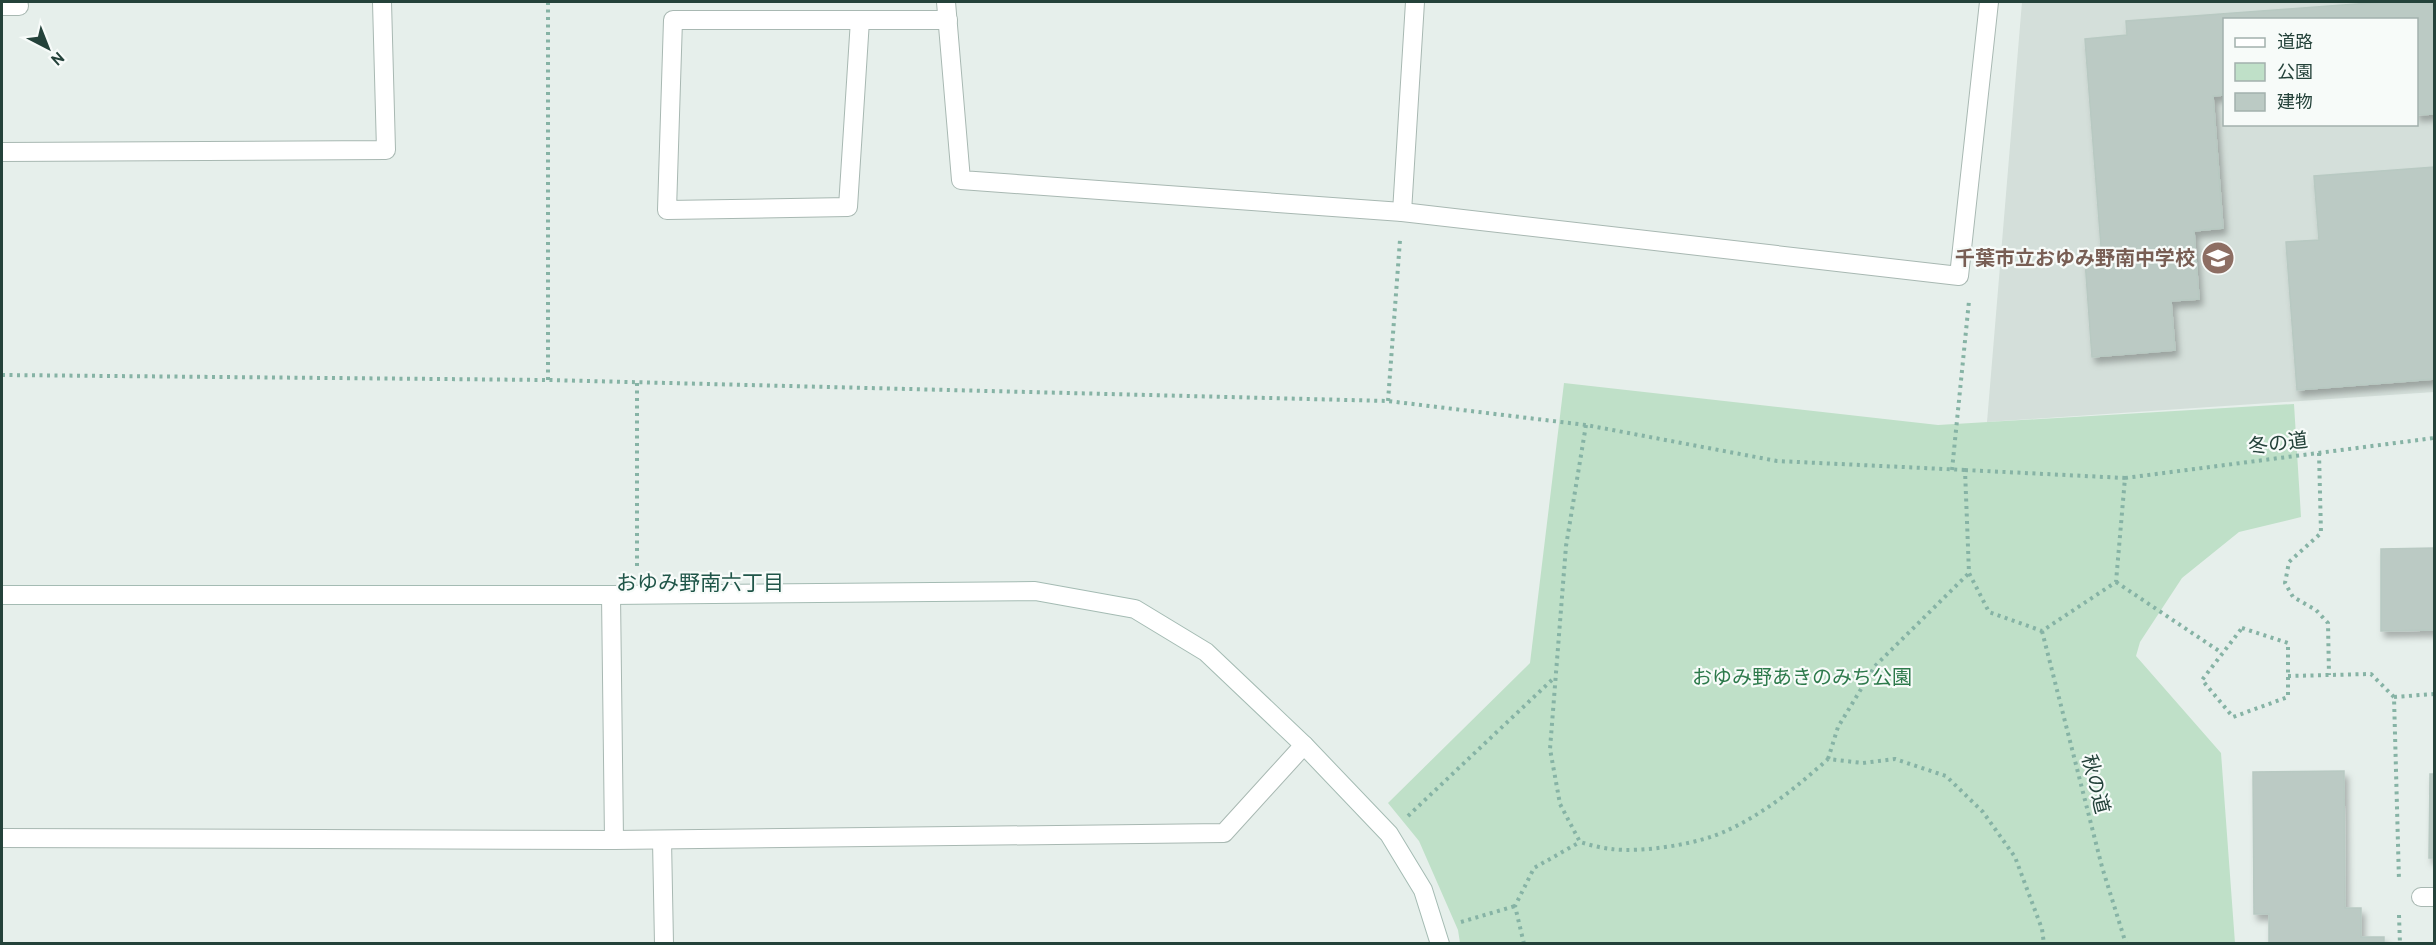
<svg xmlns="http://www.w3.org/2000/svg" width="2436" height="945" font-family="Overpass,'Noto Sans JP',sans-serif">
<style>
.built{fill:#d4dfda;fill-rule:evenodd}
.green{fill:#bfe0c8}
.building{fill:#bbcac4;stroke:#b8c9c2;stroke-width:1.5;filter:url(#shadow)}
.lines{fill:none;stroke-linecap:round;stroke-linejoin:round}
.lane-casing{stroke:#a8b8b2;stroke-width:20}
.street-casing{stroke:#a8b8b2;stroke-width:20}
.secondary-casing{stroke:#a4bbb3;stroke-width:20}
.path{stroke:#86b3a5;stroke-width:4;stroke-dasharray:3 4.5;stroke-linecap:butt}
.lane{stroke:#fff;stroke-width:18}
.street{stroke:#fff;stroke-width:18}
.secondary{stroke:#fff;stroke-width:18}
.labels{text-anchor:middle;stroke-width:4.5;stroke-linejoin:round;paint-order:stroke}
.education-label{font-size:20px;font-weight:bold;fill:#785e54;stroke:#f7fbf9;text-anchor:end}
.street-label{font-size:20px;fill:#24423a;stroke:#f7fbf9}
.park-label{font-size:20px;fill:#2d7a4b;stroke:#f7fbf9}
.neighbourhood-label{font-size:21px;fill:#1f5548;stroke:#f7fbf9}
</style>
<defs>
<filter id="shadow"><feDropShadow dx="3.5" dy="6" stdDeviation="3" flood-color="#0004"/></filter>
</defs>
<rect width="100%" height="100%" fill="#e6efeb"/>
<path class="built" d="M2022 2H2434V392L1987 422ZM2224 20H2416V124H2224Z"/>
<polygon class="green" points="1564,383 1938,425 2294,404 2301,517 2239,532 2182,578 2140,642 2136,656 2221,753 2235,943 1460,943 1458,930 1419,841 1388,803 1530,663"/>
<g class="building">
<polygon points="2383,2 2434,2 2434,114 2416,115 2416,20 2224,20 2224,95 2213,96 2223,228 2194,231 2199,299 2171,301 2175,350 2092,357 2085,260 2102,259 2085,39 2127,35 2126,21"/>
<polygon points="2434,167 2434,379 2297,390 2286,242 2319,240 2314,176"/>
<polygon points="2434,548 2434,630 2381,631 2381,549"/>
<polygon points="2344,771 2345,908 2361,908 2361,937 2384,937 2384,944 2269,944 2269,914 2254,914 2253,772"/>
<polygon points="2430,774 2434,774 2434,858 2429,858"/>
</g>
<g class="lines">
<g class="lane-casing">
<polyline id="lane" points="2421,897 2434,897"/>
</g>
<g class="street-casing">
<g id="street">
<polyline points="946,2 961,180 1402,212 1959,276 1989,2"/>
<polyline points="2,6 19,6"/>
<polyline points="860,20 848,207 667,210 673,20 948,20"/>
<polyline points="2,152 386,150 382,2"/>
<polyline points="1402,212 1415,2"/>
<polyline points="611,595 614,840"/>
<polyline points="2,838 614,840 1224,833 1304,745"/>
<polyline points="662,840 664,944"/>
</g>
</g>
<g class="secondary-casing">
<polyline id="secondary" points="2,595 611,595 1035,591 1135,609 1206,652 1304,745 1389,834 1423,890 1440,944"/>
</g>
<g class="path">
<polyline points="548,2 548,380"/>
<polyline points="2,375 548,380 1388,401 1586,425 1777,461 1965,470"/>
<polyline points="637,383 637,568"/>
<polyline points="1388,401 1400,240"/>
<path d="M1586 425 1566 546 1550 749 1560 804 1580 842C1590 845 1601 848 1611 849 1642 853 1700 844 1728 830 1765 813 1798 786 1828 759L1863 763 1895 759 1946 776 1983 812 2015 857 2042 929 2044 944"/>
<polyline points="2319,453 2321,533 2289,562 2285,583 2293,597 2316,610 2328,623 2329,675"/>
<polyline points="1952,470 1969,301"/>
<polygon points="1965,470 2125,478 2116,582 2042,631 1989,612 1969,573"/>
<polyline points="2125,478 2434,438"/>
<polyline points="2116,582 2222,653"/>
<polygon points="2242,628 2288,643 2288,697 2233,717 2202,680"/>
<polyline points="2042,631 2102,867 2126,944"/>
<polyline points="2288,676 2371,674 2394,697 2399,881"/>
<polyline points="2394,697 2434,694"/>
<polyline points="1828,759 1838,727 1875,666 1969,573"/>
<polyline points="1408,816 1555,677"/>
<polyline points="2399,915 2400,944"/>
<polyline points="1461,922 1515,906"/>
<polyline points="1524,944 1515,906 1534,868 1580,842"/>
</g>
<use href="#lane" class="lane"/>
<use href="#street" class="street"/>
<use href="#secondary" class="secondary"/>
</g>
<defs>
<g id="school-disc" transform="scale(1.725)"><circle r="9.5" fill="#8d6e63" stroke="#f7fbf9"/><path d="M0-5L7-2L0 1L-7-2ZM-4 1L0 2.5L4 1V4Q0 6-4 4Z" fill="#fff"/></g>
</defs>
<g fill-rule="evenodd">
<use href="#school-disc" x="2218" y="258"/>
</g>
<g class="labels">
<g class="education-label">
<text x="2195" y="265">千葉市立おゆみ野南中学校</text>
</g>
<g class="street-label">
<text transform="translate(2278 443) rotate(-7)" y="7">冬の道</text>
<text transform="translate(2096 784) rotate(76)" y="7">秋の道</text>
</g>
<g class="park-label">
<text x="1802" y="684">おゆみ野あきのみち公園</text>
</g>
<g class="neighbourhood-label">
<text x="700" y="590">おゆみ野南六丁目</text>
</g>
</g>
<rect width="2436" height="945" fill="none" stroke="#24423a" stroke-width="6"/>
<rect x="2223" y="18" width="195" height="108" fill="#f7fbf9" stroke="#a3b1ad" stroke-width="1.5"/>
<rect x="2235" y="38" width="30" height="9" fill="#ffffff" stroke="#a3b1ad" stroke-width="1.5"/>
<text x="2277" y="48" font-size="18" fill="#24423a">道路</text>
<rect x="2235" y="63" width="30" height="18" fill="#bfe0c8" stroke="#a3b1ad" stroke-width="1.5"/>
<text x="2277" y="78" font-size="18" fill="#24423a">公園</text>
<rect x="2235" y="93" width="30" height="18" fill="#bbcac4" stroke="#a3b1ad" stroke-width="1.5"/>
<text x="2277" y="108" font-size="18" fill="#24423a">建物</text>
<g transform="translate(48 48) rotate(138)" stroke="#f7fbf9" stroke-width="4.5" paint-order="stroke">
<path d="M0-4.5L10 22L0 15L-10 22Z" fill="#24423a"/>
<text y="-9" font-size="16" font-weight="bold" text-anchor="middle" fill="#24423a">N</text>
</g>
</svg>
